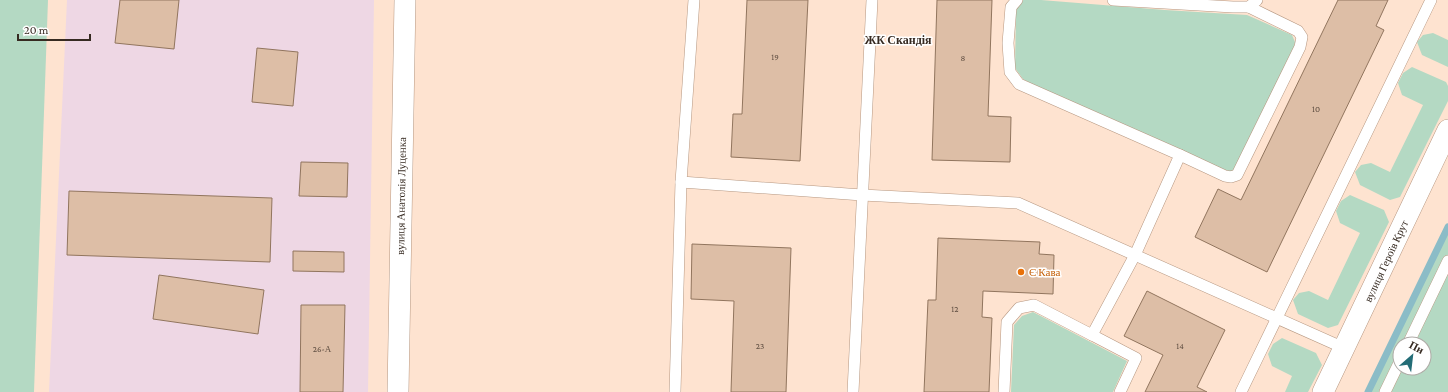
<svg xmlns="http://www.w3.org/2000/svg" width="1448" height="392" font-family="'Crimson Pro',serif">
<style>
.industrial{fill:#eed7e4}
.green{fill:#b4d9c3;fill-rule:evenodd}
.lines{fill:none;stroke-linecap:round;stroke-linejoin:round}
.stream{stroke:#8bbcc7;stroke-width:7}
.building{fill:#ddbea6;stroke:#91755e}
.lane-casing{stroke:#b69780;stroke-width:12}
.street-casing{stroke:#b69780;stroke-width:22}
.lane{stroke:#fff;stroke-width:11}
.street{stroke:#fff;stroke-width:21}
.food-dot{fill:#e8710a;stroke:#fff;stroke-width:1.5}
.labels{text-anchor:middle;stroke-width:3;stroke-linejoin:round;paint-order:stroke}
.number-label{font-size:9px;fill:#604f42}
.street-label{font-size:11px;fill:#362a21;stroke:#fff}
.food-label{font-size:11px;fill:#c56008;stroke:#fff;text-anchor:start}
.neighbourhood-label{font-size:12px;font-weight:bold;fill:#362a21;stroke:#fff}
</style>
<rect width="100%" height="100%" fill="#fee3d0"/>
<polygon class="industrial" points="67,0 374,0 368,392 49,392"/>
<g class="green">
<polygon points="0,0 48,0 34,392 0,392"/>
<polygon points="1023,0 1041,0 1165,10 1247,15 1292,35 1295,42 1294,48 1235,172 1231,174 1033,85 1023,79 1015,68 1016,8"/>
<polygon points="1433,33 1448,40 1448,67 1422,55 1417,42 1423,35"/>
<polygon points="1412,67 1446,82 1448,86 1448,101 1400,197 1390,200 1360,185 1355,172 1361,165 1371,163 1390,172 1423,105 1402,95 1398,83 1403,73"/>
<polygon points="1350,195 1384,210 1389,222 1338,325 1328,328 1298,314 1293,300 1299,293 1309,291 1328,300 1360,233 1340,223 1336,211 1341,201"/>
<path d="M1448 227V392H1368ZM1400 344H1424V368H1400Z"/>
<polygon points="1033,312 1127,361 1113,392 1011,392 1014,325 1022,316"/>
<polygon points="1282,338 1316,353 1322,365 1308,392 1285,392 1292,376 1272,366 1268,354 1273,344"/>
</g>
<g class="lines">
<polyline class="stream" points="1368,392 1448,227"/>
</g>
<g class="building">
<polygon points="120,0 179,0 174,49 115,43"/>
<polygon points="747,0 808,0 800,161 731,157 733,114 742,114"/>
<polygon points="937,0 992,0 988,116 1011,117 1010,162 932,160"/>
<polygon points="1338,0 1388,0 1376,26 1384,30 1267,272 1195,237 1218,189 1241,200"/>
<polygon points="257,48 298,52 293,106 252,102"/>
<polygon points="301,162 348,163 347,197 299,196"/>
<polygon points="69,191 272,198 270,262 67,255"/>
<polygon points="938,238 1040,242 1039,254 1054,255 1053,294 983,291 982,317 992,318 989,392 924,392 928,300 936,300"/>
<polygon points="692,244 791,248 786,392 731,392 734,301 691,299"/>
<polygon points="293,251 344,252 344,272 293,271"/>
<polygon points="159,275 264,290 258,334 153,319"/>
<polygon points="1147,291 1225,330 1197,387 1207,392 1145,392 1163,355 1124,336"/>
<polygon points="301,305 345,305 343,392 300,392"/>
</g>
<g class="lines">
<g class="lane-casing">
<g id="lane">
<polyline points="1113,0 1233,7 1249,7 1257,0"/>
<polyline points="1180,155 1225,176 1231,177 1237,175 1300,47 1302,37 1298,31 1249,7"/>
<polyline points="681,182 862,195 1018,203 1344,348"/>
<polyline points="1092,335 1136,358 1120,392"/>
<polyline points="1408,344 1448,261"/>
<polyline points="675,392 681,182 694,0"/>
<polyline points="853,392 872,0"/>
<polyline points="1004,392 1007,322 1019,308 1034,305 1092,335 1135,255 1180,155 1019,84 1010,72 1008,43 1011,7 1017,0"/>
<polyline points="1241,392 1431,0"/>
<polyline points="1385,392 1400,361"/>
</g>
</g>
<g class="street-casing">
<g id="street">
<polyline points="398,392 405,0"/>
<polyline points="1323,392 1448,130"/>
</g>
</g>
<use href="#lane" class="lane"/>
<use href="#street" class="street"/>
</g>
<circle class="food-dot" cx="1021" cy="272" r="4"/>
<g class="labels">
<g class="number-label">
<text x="775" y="60">19</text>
<text x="963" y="61">8</text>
<text x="1316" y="112">10</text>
<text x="955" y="312">12</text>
<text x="760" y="349">23</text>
<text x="1180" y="349">14</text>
<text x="322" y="352">26-А</text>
</g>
<g class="street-label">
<text transform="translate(401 196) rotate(-89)" y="4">вулиця Анатолія Луценка</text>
<text transform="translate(1386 261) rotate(-65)" y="4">вулиця Героїв Крут</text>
</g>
<g class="food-label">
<text x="1029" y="276">Є Кава</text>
</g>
<g class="neighbourhood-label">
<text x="898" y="44">ЖК Скандія</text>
</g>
</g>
<g transform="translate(1412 356) rotate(28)"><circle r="19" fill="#ffffff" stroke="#afaaa6"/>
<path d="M0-3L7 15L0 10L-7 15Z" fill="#236d77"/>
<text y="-6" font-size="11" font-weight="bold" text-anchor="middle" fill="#362a21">Пн</text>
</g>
<path d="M18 34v6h72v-6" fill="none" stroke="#362a21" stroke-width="2"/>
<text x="24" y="34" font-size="12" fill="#362a21" stroke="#ffffff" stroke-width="3" paint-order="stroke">20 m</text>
</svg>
